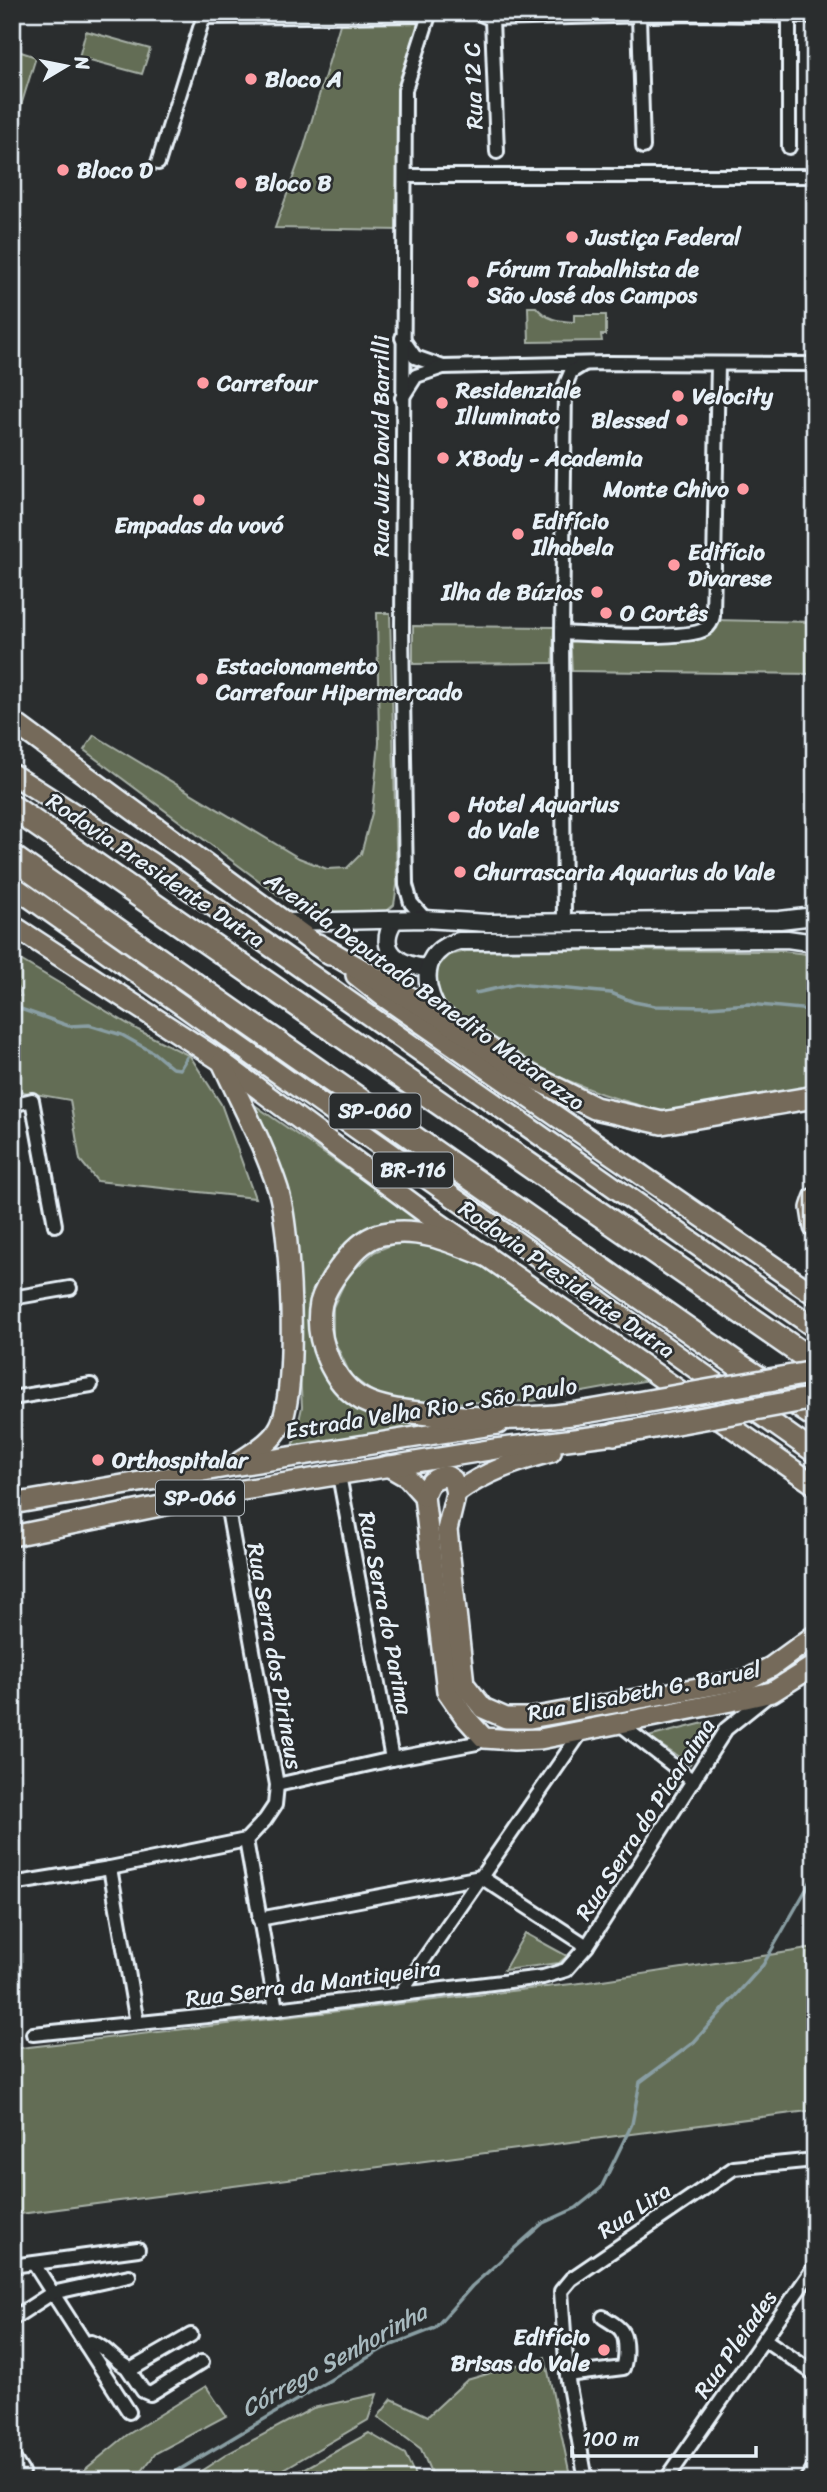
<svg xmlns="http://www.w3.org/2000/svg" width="827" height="2492" font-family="Sriracha,sans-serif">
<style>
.green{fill:#636d54;stroke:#a6afa6;stroke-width:2}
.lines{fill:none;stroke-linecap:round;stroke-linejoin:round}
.stream{stroke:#899ea3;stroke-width:3.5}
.minor-casing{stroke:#e8f1f8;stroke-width:18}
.tertiary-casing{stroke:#e8f1f8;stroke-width:21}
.primary-casing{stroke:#e8f1f8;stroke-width:24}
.trunk-casing{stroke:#e8f1f8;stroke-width:26}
.motorway-casing{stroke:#e8f1f8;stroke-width:28}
.minor{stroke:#2a2d2e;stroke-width:12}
.tertiary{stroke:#2a2d2e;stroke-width:16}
.primary{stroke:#746a5a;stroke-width:19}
.trunk{stroke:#746a5a;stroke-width:21}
.motorway{stroke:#746a5a;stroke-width:23}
.trunk-bridge-casing{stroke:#e8f1f8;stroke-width:26;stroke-linecap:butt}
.trunk-bridge{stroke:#746a5a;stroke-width:21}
.poi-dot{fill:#ff9aa2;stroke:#2a2d2e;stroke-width:2.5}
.labels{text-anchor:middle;stroke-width:5;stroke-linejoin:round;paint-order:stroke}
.shield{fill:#2a2d2e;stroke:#afb6bb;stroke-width:2}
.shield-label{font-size:21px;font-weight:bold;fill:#e8f1f8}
.poi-label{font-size:23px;font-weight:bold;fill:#e8f1f8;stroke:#2a2d2e;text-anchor:start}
.street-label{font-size:23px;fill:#e8f1f8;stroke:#2a2d2e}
.water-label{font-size:24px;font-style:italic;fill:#a8babf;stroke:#2a2d2e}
</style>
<rect width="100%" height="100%" fill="#2a2d2e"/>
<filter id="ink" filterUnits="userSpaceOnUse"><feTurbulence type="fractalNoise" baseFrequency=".0143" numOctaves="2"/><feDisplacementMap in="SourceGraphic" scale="14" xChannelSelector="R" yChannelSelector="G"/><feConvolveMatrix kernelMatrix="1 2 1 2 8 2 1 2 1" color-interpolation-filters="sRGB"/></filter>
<g filter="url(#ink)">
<g class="green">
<polygon points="425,21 403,91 400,230 275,228 304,147 340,24"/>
<polygon points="86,31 150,49 142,74 79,57"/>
<polygon points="12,49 36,57 12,135"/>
<path d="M528 307H536C547 320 558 321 574 322V315H606V335H601L602 341 529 342Z"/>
<polygon points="377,613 390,613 397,885 394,905 382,915 309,918 84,750 94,735 299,858 327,869 347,868 361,854 372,813 379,743"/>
<polygon points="714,620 815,622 815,674 572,671 570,634 695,635"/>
<polygon points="413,626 554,627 553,663 413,664"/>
<polygon points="586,950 782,951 815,955 815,1089 750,1102 661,1112 602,1094 549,1073 440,1004 436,992 438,966 450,955 466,951"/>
<polygon points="12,955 138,1030 190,1056 221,1104 255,1198 97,1181 80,1160 70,1100 12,1090 12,996 21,996 12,975"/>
<polygon points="243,1097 428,1226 367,1231 333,1257 317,1285 310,1324 316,1356 330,1385 356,1404 389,1421 427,1424 293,1447 302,1407 291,1211"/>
<polygon points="398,1242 425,1244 476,1260 649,1380 533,1401 407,1404 373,1392 351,1376 333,1338 333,1307 348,1275 374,1252"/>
<polygon points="708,1722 690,1764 648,1737"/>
<polygon points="525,1933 567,1956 559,1963 504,1970"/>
<polygon points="815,1948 815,2110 12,2215 12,2049 589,1982"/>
<polygon points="545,2357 571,2480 434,2480 421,2449 378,2417 392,2399 428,2416 467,2380"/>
<polygon points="206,2386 226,2416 156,2453 135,2480 72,2480 127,2435"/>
<polygon points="377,2394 368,2420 265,2480 187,2480 227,2454 313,2408"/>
<polygon points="369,2433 405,2454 417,2480 284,2480"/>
</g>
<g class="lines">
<g class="stream">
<polyline points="476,993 516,984 611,993 634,1002 655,1006 709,1007 749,1004 801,1009 815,1013"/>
<polyline points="12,1006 69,1026 89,1025 122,1035 154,1053 172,1068 180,1069 187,1057"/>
<polyline points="162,2480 384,2348 435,2328 472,2286 543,2223 576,2208 601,2188 632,2124 640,2082 694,2042 763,1965 815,1874"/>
</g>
<g class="minor-casing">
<g id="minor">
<polyline points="476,12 492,19 694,14 815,16"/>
<polyline points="639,16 643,147"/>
<polyline points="789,16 789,147"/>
<polyline points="203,17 429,15"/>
<polyline points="492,19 497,152"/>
<polyline points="158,163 205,12"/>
<polyline points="405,176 815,176"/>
<polyline points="402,338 415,357 443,367"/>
<polyline points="402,398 416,376 443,367 606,363 815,364"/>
<path d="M562 633C587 634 688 641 705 629 710 626 712 621 713 616L718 364"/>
<polyline points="425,919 411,903 406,885 402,628 405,90 430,12"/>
<polyline points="564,922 562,633 565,386 571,372 584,364"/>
<polyline points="12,1105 32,1100 55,1225"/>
<polyline points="12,1298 70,1288"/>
<polyline points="12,1398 91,1385"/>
<polyline points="339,1475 392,1759"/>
<polyline points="620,1724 693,1781"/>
<polyline points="277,1785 392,1759 477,1743"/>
<polyline points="246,1840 276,2009"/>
<polyline points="110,1868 137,2023"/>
<polyline points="12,1884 110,1868 246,1840 265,1820 275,1805 277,1785 225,1493"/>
<polyline points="259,1919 481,1877 587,1946"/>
<polyline points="400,1994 582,1731"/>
<polyline points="33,2034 276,2009 543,1977 566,1970 587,1946 726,1729 766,1697"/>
<polyline points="34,2264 129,2412"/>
<polyline points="12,2266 138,2249"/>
<polyline points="12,2319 52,2293 129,2276"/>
<polyline points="764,2339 815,2374"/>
<path d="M86 2345 91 2342C108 2347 116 2365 132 2369L191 2335"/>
<polyline points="128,2369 143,2391 150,2394 202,2362"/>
<path d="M567 2375 623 2368C626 2360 627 2340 622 2332 619 2326 609 2321 603 2317"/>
<polyline points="12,2456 22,2472"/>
<polyline points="586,2480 567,2375 561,2291 571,2279 734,2168 815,2160"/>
<polyline points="666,2480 815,2266"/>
<polyline points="806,2480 815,2466"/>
</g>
</g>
<g class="tertiary-casing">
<g id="tertiary">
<path d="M394 921C375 951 401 966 428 968"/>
<polyline points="287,922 425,919 488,923 780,920 815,916"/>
<path d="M441 1016C423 987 418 952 459 941L787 939 815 943"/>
</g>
</g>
<g class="primary-casing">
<g id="primary">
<polyline points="12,721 330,955"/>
<polyline points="12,774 150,862 815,1328"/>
<polyline points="12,885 815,1453"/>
<polyline points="12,925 221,1061 436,1221 815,1485"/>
<polyline points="356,975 384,997 815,1295"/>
<path d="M222 1062C241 1104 264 1145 278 1189 291 1230 299 1389 280 1426 272 1442 255 1451 241 1461"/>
<polyline points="388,1466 407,1477 424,1496 447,1691 465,1717 484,1738 514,1740 540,1739 741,1699 772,1692 815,1665"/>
<path d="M456 1493C485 1472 517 1461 551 1452"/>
<path d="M424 1496C428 1483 433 1477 447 1476L453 1480 456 1493 447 1530 464 1684 483 1708 506 1718H530L748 1679 771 1667 815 1635"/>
<polyline points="12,1504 233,1466 498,1424"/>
<polyline points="12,1536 225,1493 495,1449 614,1434"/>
</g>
</g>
<g class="trunk-casing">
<g id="trunk">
<polyline points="318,945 441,1016 523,1072 595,1108 662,1123 815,1097"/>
<polyline points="815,1199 812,1208 815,1227"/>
<path d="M485 1255C453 1242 418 1226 383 1234 367 1237 354 1250 345 1262 336 1273 325 1288 321 1303 314 1338 332 1383 363 1400 381 1409 401 1411 420 1413 460 1418 502 1420 542 1417 574 1415 606 1408 637 1403"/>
<polyline points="614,1434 643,1429"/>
</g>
</g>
<g class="motorway-casing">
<g id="motorway">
<polyline points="12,807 815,1363"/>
<polyline points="12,857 737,1364 815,1416"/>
</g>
</g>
<use href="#minor" class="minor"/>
<use href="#tertiary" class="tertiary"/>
<use href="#primary" class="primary"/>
<use href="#trunk" class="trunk"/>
<use href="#motorway" class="motorway"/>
<g class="trunk-bridge-casing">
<g id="trunk-bridge">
<polyline points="637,1403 815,1372"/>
<polyline points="643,1429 815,1398"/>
</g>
</g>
<use href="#trunk-bridge" class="trunk-bridge"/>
</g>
</g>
<g class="poi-dot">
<circle cx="251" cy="79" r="7"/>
<circle cx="63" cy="170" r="7"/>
<circle cx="241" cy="183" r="7"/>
<circle cx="572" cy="237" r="7"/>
<circle cx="473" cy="282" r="7"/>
<circle cx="203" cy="383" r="7"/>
<circle cx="678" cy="396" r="7"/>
<circle cx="442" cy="403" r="7"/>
<circle cx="682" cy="420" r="7"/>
<circle cx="443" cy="458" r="7"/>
<circle cx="743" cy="489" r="7"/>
<circle cx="199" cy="500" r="7"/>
<circle cx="518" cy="534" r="7"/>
<circle cx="674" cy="565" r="7"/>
<circle cx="597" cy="592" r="7"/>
<circle cx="606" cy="613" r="7"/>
<circle cx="202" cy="679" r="7"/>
<circle cx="454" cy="817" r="7"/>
<circle cx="460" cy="872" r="7"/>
<circle cx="98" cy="1460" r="7"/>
<circle cx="604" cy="2350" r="7"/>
</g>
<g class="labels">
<g class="shield">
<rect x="329.5" y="1093.5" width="91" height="35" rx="5"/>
<rect x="373" y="1152.5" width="80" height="35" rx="5"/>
<rect x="156" y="1480.5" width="88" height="35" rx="5"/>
</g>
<g class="shield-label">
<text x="375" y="1118">SP-060</text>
<text x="413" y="1177">BR-116</text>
<text x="200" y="1505">SP-066</text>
</g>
<g class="poi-label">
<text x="265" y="87">Bloco A</text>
<text x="77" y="178">Bloco D</text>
<text x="255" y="191">Bloco B</text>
<text x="586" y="245">Justiça Federal</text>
<text x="487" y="277">Fórum Trabalhista de<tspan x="487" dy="26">São José dos Campos</tspan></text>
<text x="217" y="391">Carrefour</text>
<text x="456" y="398">Residenziale<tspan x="456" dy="26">Illuminato</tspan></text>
<text x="692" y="404">Velocity</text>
<text x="668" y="428" text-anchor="end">Blessed</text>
<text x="457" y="466">XBody - Academia</text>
<text x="729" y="497" text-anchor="end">Monte Chivo</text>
<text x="532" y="529">Edifício<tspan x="532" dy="26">Ilhabela</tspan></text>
<text x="199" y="533" text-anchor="middle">Empadas da vovó</text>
<text x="688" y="560">Edifício<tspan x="688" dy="26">Divarese</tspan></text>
<text x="583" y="600" text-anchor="end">Ilha de Búzios</text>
<text x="620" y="621">O Cortês</text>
<text x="216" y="674">Estacionamento<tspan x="216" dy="26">Carrefour Hipermercado</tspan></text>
<text x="468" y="812">Hotel Aquarius<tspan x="468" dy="26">do Vale</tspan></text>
<text x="474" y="880">Churrascaria Aquarius do Vale</text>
<text x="112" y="1468">Orthospitalar</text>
<text x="590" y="2345" text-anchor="end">Edifício<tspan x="590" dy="26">Brisas do Vale</tspan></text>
</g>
<g class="street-label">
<text transform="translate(473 86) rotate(-92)" y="8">Rua 12 C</text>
<text transform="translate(381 446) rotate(-90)" y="8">Rua Juiz David Barrilli</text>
<text transform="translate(156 870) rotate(34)" y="8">Rodovia Presidente Dutra</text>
<text transform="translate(425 991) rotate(36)" y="8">Avenida Deputado Benedito Matarazzo</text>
<text transform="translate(567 1279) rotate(35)" y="8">Rodovia Presidente Dutra</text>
<text transform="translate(431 1408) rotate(-9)" y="8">Estrada Velha Rio - São Paulo</text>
<text transform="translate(386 1613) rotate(79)" y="8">Rua Serra do Parima</text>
<text transform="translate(275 1656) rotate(80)" y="8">Rua Serra dos Pirineus</text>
<text transform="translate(644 1691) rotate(-11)" y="8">Rua Elisabeth G. Baruel</text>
<text transform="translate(645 1819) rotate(-57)" y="8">Rua Serra do Picaraima</text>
<text transform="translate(313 1983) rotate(-7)" y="8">Rua Serra da Mantiqueira</text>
<text transform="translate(634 2210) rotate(-34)" y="8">Rua Lira</text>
<text transform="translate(735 2344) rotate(-55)" y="8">Rua Pleiades</text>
</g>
<g class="water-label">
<text transform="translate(334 2360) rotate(-29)" y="8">Córrego Senhorinha</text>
</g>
</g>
<rect width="827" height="2492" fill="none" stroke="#2a2d2e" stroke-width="42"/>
<rect x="21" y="21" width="785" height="2450" fill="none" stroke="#e8f1f8" stroke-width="2.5" filter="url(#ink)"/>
<g transform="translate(66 66) rotate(80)" stroke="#2a2d2e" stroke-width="5" paint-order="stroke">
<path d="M0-5L12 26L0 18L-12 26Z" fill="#e8f1f8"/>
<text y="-10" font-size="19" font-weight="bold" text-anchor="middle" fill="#e8f1f8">N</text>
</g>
<path d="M572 2446v10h184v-10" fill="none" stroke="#e8f1f8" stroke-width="3.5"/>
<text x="582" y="2446" font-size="21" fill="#e8f1f8" stroke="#2a2d2e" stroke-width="5" paint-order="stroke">100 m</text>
</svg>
